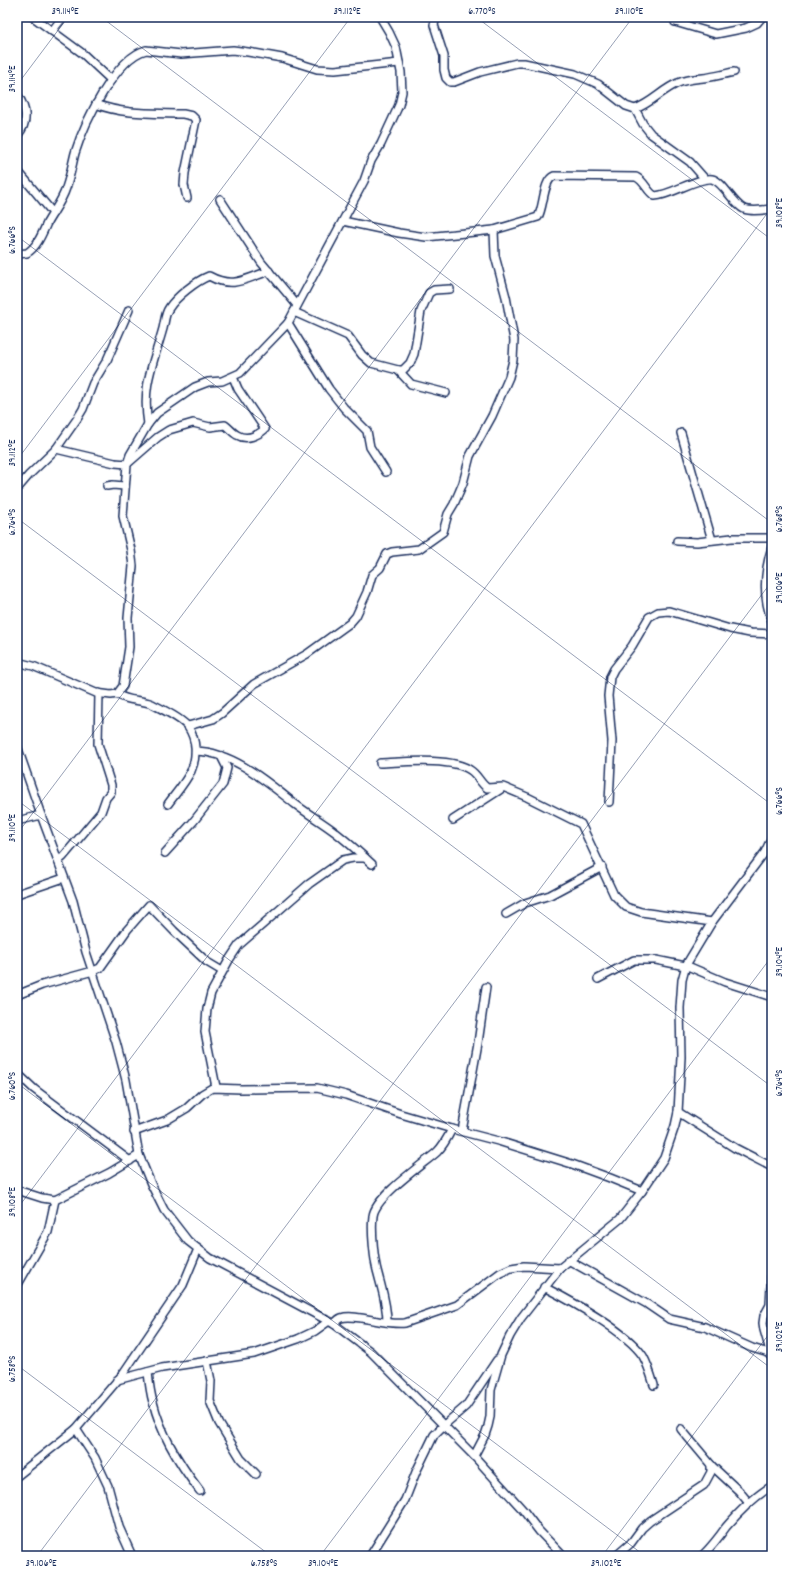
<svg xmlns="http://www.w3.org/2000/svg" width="789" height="1573" font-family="Dekko,sans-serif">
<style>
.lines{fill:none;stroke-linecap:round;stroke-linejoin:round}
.minor-casing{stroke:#1b2f5e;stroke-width:10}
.minor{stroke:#fff;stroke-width:7}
.ticks{fill:none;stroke:#1b2f5e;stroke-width:1;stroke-opacity:0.45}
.neatline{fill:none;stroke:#1b2f5e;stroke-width:1.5}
.ticks-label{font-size:10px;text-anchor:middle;fill:#1b2f5e}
</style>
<rect width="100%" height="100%" fill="#fff"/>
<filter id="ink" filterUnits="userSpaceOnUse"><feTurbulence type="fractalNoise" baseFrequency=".025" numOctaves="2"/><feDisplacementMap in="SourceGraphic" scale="8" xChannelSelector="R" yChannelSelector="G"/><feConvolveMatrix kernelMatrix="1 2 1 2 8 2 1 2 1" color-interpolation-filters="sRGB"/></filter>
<g filter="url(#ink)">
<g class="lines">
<g class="minor-casing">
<g id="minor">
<polyline points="33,17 82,53 111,80"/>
<polyline points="436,17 434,25 444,56 444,70 446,78 450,82 454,82 480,72 517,63 524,63 575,74 598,84 626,106 635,109 643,124 651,134 690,162 705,179"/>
<polyline points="675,22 716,34 746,28 757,23 762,17"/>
<polyline points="52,31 63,17"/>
<path d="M17 94C27 109 29 122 17 136"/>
<path d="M96 104C123 115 155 113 183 114L192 116 196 120 185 173 184 185 187 198"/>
<path d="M635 109C652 103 663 89 678 83 687 79 694 79 703 78 713 77 724 74 734 72"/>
<polyline points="17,170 53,213"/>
<polyline points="220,199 261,262 297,305"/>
<path d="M343 221 399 233 426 237 494 230 538 217C544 207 543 180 554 176L636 177C645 181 647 192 655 196 672 195 697 177 712 179 723 181 733 204 744 209 752 212 764 210 772 209"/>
<path d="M17 254 27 253C37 247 42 234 47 223 53 212 62 201 66 188 70 177 72 165 75 153 84 124 115 58 146 50L181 54 233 50 248 52 282 58 317 69 335 70 399 63"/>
<polyline points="294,312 348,336 362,355 371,363 398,370 403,370 410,363 414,354 421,311 429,293 434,290 450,289"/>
<polyline points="288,323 329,389 344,408 367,431 370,447 386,472"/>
<polyline points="398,370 411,384 446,393"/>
<path d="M148 424C142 387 152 367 162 332 165 324 164 315 169 308 176 297 196 281 209 276 233 289 245 279 269 271"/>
<polyline points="681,433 712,540"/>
<path d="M56 449 115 463 127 464 158 437 169 430 193 423 210 427 225 425C229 428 233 433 237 435 247 441 258 435 265 429L238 389 233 377"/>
<polyline points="107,486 113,485 124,486"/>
<polyline points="17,489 29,475 56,449 77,419 83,409 93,383 107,360 129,310"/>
<polyline points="677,541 697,542 732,538 772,538"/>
<path d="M772 547C764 572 762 596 772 621"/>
<polyline points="17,662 33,666 96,693 111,695 117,694 123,686 129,647 128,618 133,566 131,550 123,516 127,464 130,455 148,424 157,413 195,387 208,382 222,381 240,373 288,323 364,181 371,161 381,144 399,105 402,92 401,72 396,47 389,32 380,17"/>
<path d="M117 694C128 702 140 699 152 704 162 709 181 718 188 727 197 740 197 757 191 771 185 783 176 793 168 804"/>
<polyline points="188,726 213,719 222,713 254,684 307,654 350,623 356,616 367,592 372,575 380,568 387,554 392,552 419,549 443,532 448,514 454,504 463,483 470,456 492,416 509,377 513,360 514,340 506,297 495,256 494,230"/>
<polyline points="17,746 41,815 73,901 86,952 116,1042 126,1080 139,1155 151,1184 164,1210 188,1241 210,1258 334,1324 371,1352 474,1456 523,1510 539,1531 563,1556"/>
<path d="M196 751C233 752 267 782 295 804 308 814 322 822 335 832 348 842 360 853 372 864"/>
<path d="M380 763C402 762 452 757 470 770 477 774 480 783 487 788L503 787 527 797 581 824 614 895 626 907 641 912 712 922"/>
<polyline points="609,802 612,741 608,696 610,677 614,669 632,646 649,617 658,612 669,611 730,629 750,633 772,634"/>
<polyline points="453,820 501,789"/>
<polyline points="17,821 41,815"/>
<polyline points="165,853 193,822 223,784 227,768 221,756"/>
<polyline points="58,861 63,857 101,812 106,798 111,792 111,785 98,744 99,693"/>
<polyline points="17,894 64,878"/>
<polyline points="506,914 525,903 550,895 602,867"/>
<polyline points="598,979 634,960 656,960 690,967 725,982 772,997"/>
<polyline points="17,995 42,985 93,971 100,968 127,930 149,905 174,931 207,962 222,971"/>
<polyline points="17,1073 34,1089 130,1161"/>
<polyline points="216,1087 205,1032 207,1009 211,993 229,960 239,945 309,884 343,860 353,858 365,858"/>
<polyline points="678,1112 735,1148 772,1167"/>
<polyline points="462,1131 478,1043 486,987"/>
<polyline points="134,1132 167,1120 187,1108 202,1094 212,1088 241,1089 317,1088 346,1095 401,1114 452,1129 498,1141 572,1164 610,1178 642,1191"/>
<polyline points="17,1190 42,1198 55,1200"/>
<polyline points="568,1260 647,1304 669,1319 705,1327 752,1348 772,1354"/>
<polyline points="17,1286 48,1232 55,1200 109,1173 139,1155"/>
<path d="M544 1287C571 1301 627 1332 643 1356 648 1365 651 1375 654 1385"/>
<path d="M387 1322C387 1304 382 1290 378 1274 374 1261 371 1230 373 1216 375 1197 422 1165 437 1152 443 1146 448 1137 452 1129"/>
<path d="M334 1324C336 1322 338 1319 341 1318 356 1313 387 1326 405 1323L457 1305 500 1273 511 1268 524 1266 560 1268"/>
<polyline points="772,1358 764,1330 763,1323 764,1316 770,1305 772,1266"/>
<polyline points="207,1361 211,1381 210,1401 219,1423 241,1459 256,1474"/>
<path d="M148 1372C149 1382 150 1392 153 1402 161 1435 180 1465 200 1491"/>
<polyline points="117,1380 162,1368 254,1354 298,1339 315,1331 329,1321"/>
<polyline points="76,1429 95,1458 108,1486 119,1527 132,1556"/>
<polyline points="681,1429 712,1466 739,1491 749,1503"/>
<polyline points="474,1456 485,1435 488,1426 490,1417 491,1390 501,1355 510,1336 521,1318 560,1268 620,1219 642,1191 664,1158 675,1126 678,1112 681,1057 680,1008 682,980 686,965 712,922 765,852 772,837"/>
<polyline points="17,1476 76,1429 122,1375 183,1285 198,1249"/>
<polyline points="370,1556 405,1500 416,1472 434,1435 444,1425 466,1406 497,1360"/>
<polyline points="616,1556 631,1543 642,1528 650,1521 704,1485 711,1472 711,1465"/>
<path d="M702 1556C711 1547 719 1537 726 1527 739 1512 755 1496 772 1486"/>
</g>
</g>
<use href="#minor" class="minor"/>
</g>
</g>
<path class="ticks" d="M101 17 772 523M476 17 772 240M17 85 68 17M17 236 772 805M17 460 351 17M17 518 772 1087M17 800 772 1369M17 834 633 17M17 1083 645 1556M17 1209 772 207M17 1365 271 1556M37 1556 772 581M320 1556 772 956M602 1556 772 1330"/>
<rect width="789" height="1573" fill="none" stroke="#fff" stroke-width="44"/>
<rect x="22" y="22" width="745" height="1529" class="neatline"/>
<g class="ticks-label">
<text x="65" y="14">39.114°E</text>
<text x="347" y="14">39.112°E</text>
<text x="482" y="14">6.770°S</text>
<text x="629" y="14">39.110°E</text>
<text transform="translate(11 79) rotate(-90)" y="4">39.114°E</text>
<text transform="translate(778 213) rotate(-90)" y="4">39.108°E</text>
<text transform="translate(11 240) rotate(-90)" y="4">6.766°S</text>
<text transform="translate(11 453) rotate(-90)" y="4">39.112°E</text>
<text transform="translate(778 519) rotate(-90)" y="4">6.768°S</text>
<text transform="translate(11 522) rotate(-90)" y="4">6.764°S</text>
<text transform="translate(778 588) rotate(-90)" y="4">39.106°E</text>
<text transform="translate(778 801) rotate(-90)" y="4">6.766°S</text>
<text transform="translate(11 828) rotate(-90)" y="4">39.110°E</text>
<text transform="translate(778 962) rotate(-90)" y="4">39.104°E</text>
<text transform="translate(778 1083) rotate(-90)" y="4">6.764°S</text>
<text transform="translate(11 1086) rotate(-90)" y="4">6.760°S</text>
<text transform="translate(11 1202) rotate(-90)" y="4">39.108°E</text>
<text transform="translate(778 1337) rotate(-90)" y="4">39.102°E</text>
<text transform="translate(11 1369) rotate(-90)" y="4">6.758°S</text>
<text x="41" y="1566">39.106°E</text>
<text x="264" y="1566">6.758°S</text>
<text x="323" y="1566">39.104°E</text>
<text x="606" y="1566">39.102°E</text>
</g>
</svg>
